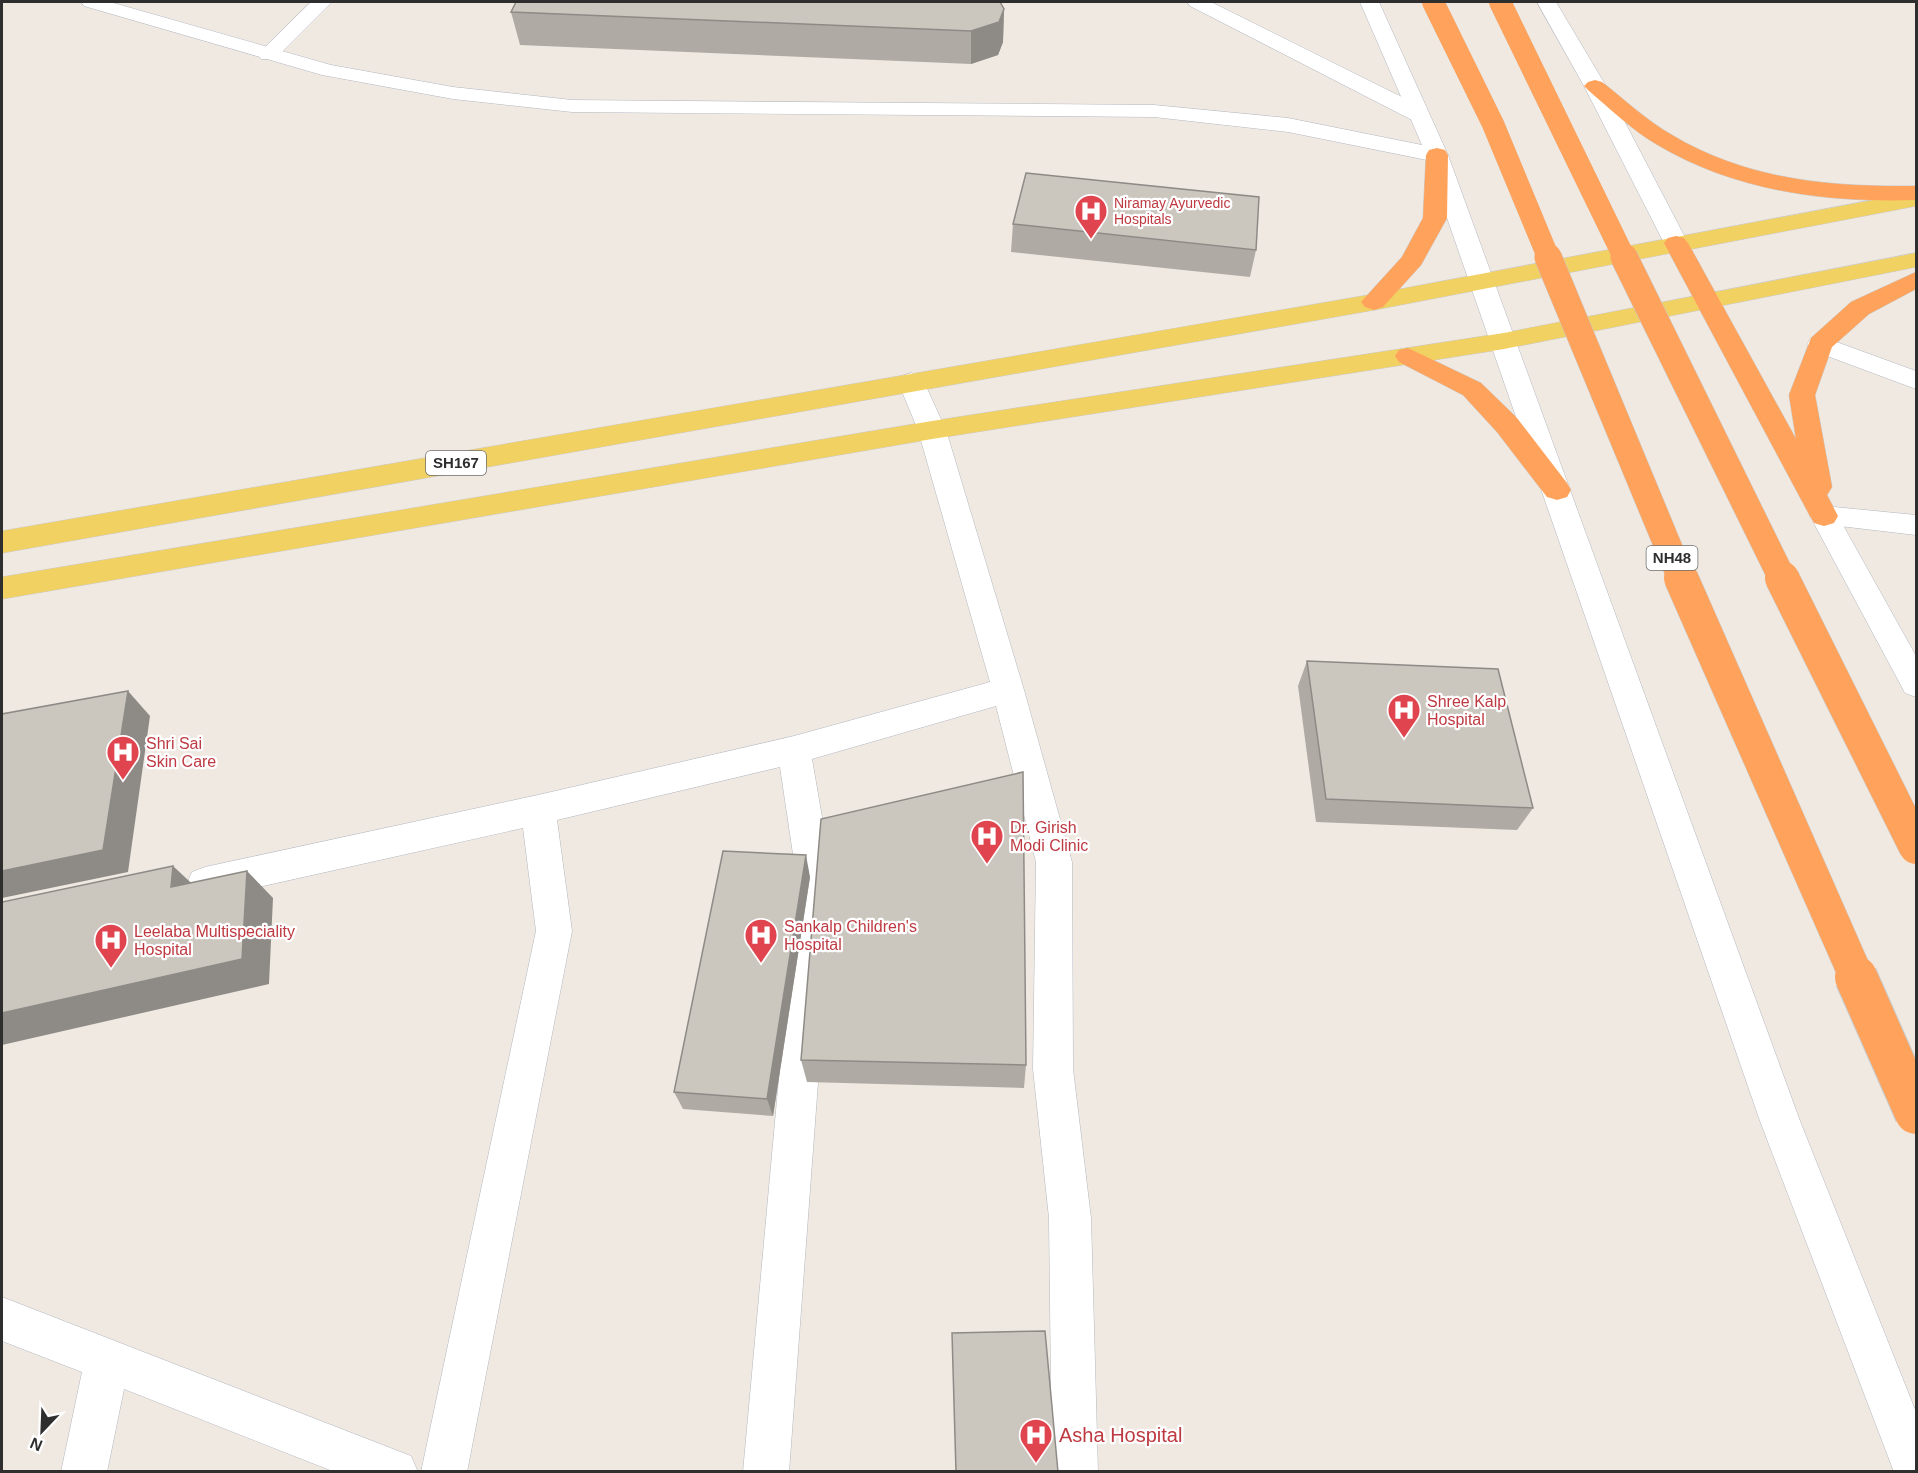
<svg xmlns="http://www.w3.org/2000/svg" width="1918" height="1473" font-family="Arial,sans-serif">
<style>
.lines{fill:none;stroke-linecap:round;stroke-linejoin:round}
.street-casing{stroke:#b4b7c1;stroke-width:1}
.secondary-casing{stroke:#b4b7c1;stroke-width:1}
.primary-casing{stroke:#c9c9c9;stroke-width:1}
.highway-casing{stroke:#c9c9c9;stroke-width:1}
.street{fill:#fff;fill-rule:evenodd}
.secondary{fill:#fff;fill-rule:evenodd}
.primary{fill:#f2d163;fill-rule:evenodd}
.highway{fill:#ffa35c;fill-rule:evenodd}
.highway-bridge-far3-casing{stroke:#c9c9c9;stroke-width:22;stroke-linecap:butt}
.highway-bridge-far2-casing{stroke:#c9c9c9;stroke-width:28;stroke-linecap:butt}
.highway-bridge-far1-casing{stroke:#c9c9c9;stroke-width:35;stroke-linecap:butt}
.highway-bridge-casing{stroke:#c9c9c9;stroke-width:44;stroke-linecap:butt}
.highway-bridge-far3{stroke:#ffa35c;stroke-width:22}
.highway-bridge-far2{stroke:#ffa35c;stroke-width:27}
.highway-bridge-far1{stroke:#ffa35c;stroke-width:34}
.highway-bridge{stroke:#ffa35c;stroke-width:42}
.wall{fill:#afaba4}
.shaded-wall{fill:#8e8b86}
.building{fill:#cbc7bf;stroke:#8e8b86;stroke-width:1.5}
.labels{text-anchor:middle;stroke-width:4.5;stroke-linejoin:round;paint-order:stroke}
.far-health-label{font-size:14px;fill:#be3a42;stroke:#fff;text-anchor:start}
.shield{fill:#fff;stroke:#6d6d6d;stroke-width:1.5}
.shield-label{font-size:15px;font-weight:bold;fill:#2e2e2e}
.health-label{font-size:16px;fill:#be3a42;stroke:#fff;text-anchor:start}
.near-health-label{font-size:20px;fill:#be3a42;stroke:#fff;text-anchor:start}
</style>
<rect width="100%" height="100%" fill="#efe9e1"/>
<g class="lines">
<g class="street-casing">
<g id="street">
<polygon points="311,2 332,2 275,59 261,59 258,55 261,51"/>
<polygon points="1187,2 1211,2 1426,109 1429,114 1426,119 1410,119 1190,6"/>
<polygon points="1820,336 1916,371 1916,389 1811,350 1807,344 1811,338"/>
<polygon points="911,373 920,376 924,382 946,430 1024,690 1072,862 1073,1069 1091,1218 1098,1472 1052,1472 1049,1218 1033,1069 1036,862 996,706 812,759 833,881 789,1472 743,1472 797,881 780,767 557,820 572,931 467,1472 421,1472 536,931 523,828 205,899 192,894 187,883 192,872 205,867 538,795 794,736 990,682 918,430 898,382 902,376"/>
<polygon points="1824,506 1916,515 1916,535 1814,523 1810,516 1814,509"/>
<polygon points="2,1297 411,1456 418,1472 335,1472 124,1389 107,1472 61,1472 82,1372 2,1341"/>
</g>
</g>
<g class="secondary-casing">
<g id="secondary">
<polygon points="81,2 110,2 331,65 453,87 572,100 1154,105 1288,118 1422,145 1360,2 1379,2 1448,155 1800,1121 1916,1412 1916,1472 1894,1472 1760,1121 1427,160 1288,132 1154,117 572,112 453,99 322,75 84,6"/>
<polygon points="1537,2 1556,2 1606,86 1688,243 1684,248 1676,250 1668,248 1664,243 1584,86"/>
<polygon points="1824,506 1834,509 1916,656 1916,697 1905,693 1810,516 1814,509"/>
</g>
</g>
<g class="primary-casing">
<g id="primary">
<polygon points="1916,192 1916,206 1374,310 2,553 2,531 1374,294"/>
<polygon points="1916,253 1916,267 1504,349 932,439 2,599 2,577 932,421 1504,333"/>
</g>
</g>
<g class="highway-casing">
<g id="highway">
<path d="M1595 80 1602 82C1625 100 1646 120 1672 135 1747 180 1830 187 1916 186V200C1827 203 1734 191 1656 144 1631 129 1610 109 1588 90L1584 86 1588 82Z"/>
<polygon points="1437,148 1445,150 1448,155 1447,218 1421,265 1383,307 1374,310 1365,307 1361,302 1402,257 1423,218 1426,155 1429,150"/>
<polygon points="1676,236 1684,238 1688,243 1796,439 1789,395 1811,338 1851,302 1916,272 1916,289 1869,314 1832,347 1815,395 1832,487 1827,495 1838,516 1834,523 1824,526 1814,523 1810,516 1664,243 1668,238"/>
<polygon points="1408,348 1481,383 1517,418 1567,483 1571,490 1567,497 1557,500 1547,497 1497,432 1463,395 1399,362 1395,356 1399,350"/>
</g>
</g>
<use href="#street" class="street"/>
<use href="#secondary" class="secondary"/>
<use href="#primary" class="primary"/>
<use href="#highway" class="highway"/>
<g class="highway-bridge-far3-casing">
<g id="highway-bridge-far3">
<polyline points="1433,2 1493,124 1549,259"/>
<polyline points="1500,2 1625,259"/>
</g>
</g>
<g class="highway-bridge-far2-casing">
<g id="highway-bridge-far2">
<polyline points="1548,257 1682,580"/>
<polyline points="1624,257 1783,580"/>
</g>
</g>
<g class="highway-bridge-far1-casing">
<g id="highway-bridge-far1">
<polyline points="1681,578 1857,978"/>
<polyline points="1782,578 1916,847"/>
</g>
</g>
<g class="highway-bridge-casing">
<polyline id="highway-bridge" points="1856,977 1916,1113"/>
</g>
<use href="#highway-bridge-far3" class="highway-bridge-far3"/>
<use href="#highway-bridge-far2" class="highway-bridge-far2"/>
<use href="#highway-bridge-far1" class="highway-bridge-far1"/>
<use href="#highway-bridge" class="highway-bridge"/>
</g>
<g class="wall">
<polygon points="1004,9 1003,42 998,55 971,64 520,45 511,12"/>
<polygon points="1013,224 1256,250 1250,277 1011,252"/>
<polygon points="1307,661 1533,808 1517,830 1316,822 1298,686"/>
<polygon points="810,877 773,1116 683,1109 674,1092"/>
<polygon points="801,1060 1026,1065 1024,1088 807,1082"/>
</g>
<g class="shaded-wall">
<polygon points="1004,9 1003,42 998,55 971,64 971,31"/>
<polygon points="128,691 150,716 128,872 2,898 2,871"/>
<polygon points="806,855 810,877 773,1116 767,1099"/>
<polygon points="173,866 202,893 171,887"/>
<polygon points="247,871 273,898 269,984 2,1045 2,1013"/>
</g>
<g class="building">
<polygon points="516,2 1000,2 1004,9 999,22 971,31 511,12"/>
<polygon points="1026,173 1259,197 1256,250 1013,224"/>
<polygon points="1307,661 1498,669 1533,808 1326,799"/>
<polygon points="128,691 103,850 2,871 2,714"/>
<polygon points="1023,772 1026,1065 801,1060 821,819"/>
<polygon points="723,851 806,855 767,1099 674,1092"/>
<polygon points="173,866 171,887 247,871 242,959 2,1013 2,902"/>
<polygon points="1045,1331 1058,1472 956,1472 952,1333"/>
</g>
<defs>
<g id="hospital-pin" transform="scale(1.725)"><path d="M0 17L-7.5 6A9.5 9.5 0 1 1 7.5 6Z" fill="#e0444e" stroke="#fff"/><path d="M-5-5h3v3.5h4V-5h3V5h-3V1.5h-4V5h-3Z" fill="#fff"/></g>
</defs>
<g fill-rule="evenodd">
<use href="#hospital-pin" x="1091" y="211"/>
<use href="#hospital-pin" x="1404" y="710"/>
<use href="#hospital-pin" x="123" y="752"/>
<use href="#hospital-pin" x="987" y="836"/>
<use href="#hospital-pin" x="761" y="935"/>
<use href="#hospital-pin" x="111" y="940"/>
<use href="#hospital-pin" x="1036" y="1435"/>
</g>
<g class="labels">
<g class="far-health-label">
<text x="1114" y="208">Niramay Ayurvedic<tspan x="1114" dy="16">Hospitals</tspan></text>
</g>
<g class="shield">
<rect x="426" y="451" width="60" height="24" rx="4.5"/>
<rect x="1646.5" y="546" width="51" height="24" rx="4.5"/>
</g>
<g class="shield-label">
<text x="456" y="468">SH167</text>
<text x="1672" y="563">NH48</text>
</g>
<g class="health-label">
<text x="1427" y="707">Shree Kalp<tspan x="1427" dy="18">Hospital</tspan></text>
<text x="146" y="749">Shri Sai<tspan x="146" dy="18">Skin Care</tspan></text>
<text x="1010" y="833">Dr. Girish<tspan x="1010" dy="18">Modi Clinic</tspan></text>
<text x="784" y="932">Sankalp Children's<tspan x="784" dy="18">Hospital</tspan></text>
<text x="134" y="937">Leelaba Multispeciality<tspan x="134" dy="18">Hospital</tspan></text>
</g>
<g class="near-health-label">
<text x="1059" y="1442">Asha Hospital</text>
</g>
</g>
<rect width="1918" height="1473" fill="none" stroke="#2e2e2e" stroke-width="6"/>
<g transform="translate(42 1431) rotate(203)" stroke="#ffffff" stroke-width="4.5" paint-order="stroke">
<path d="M0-4.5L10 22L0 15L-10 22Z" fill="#2e2e2e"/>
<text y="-9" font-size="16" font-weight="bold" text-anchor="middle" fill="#2e2e2e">N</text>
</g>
</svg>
